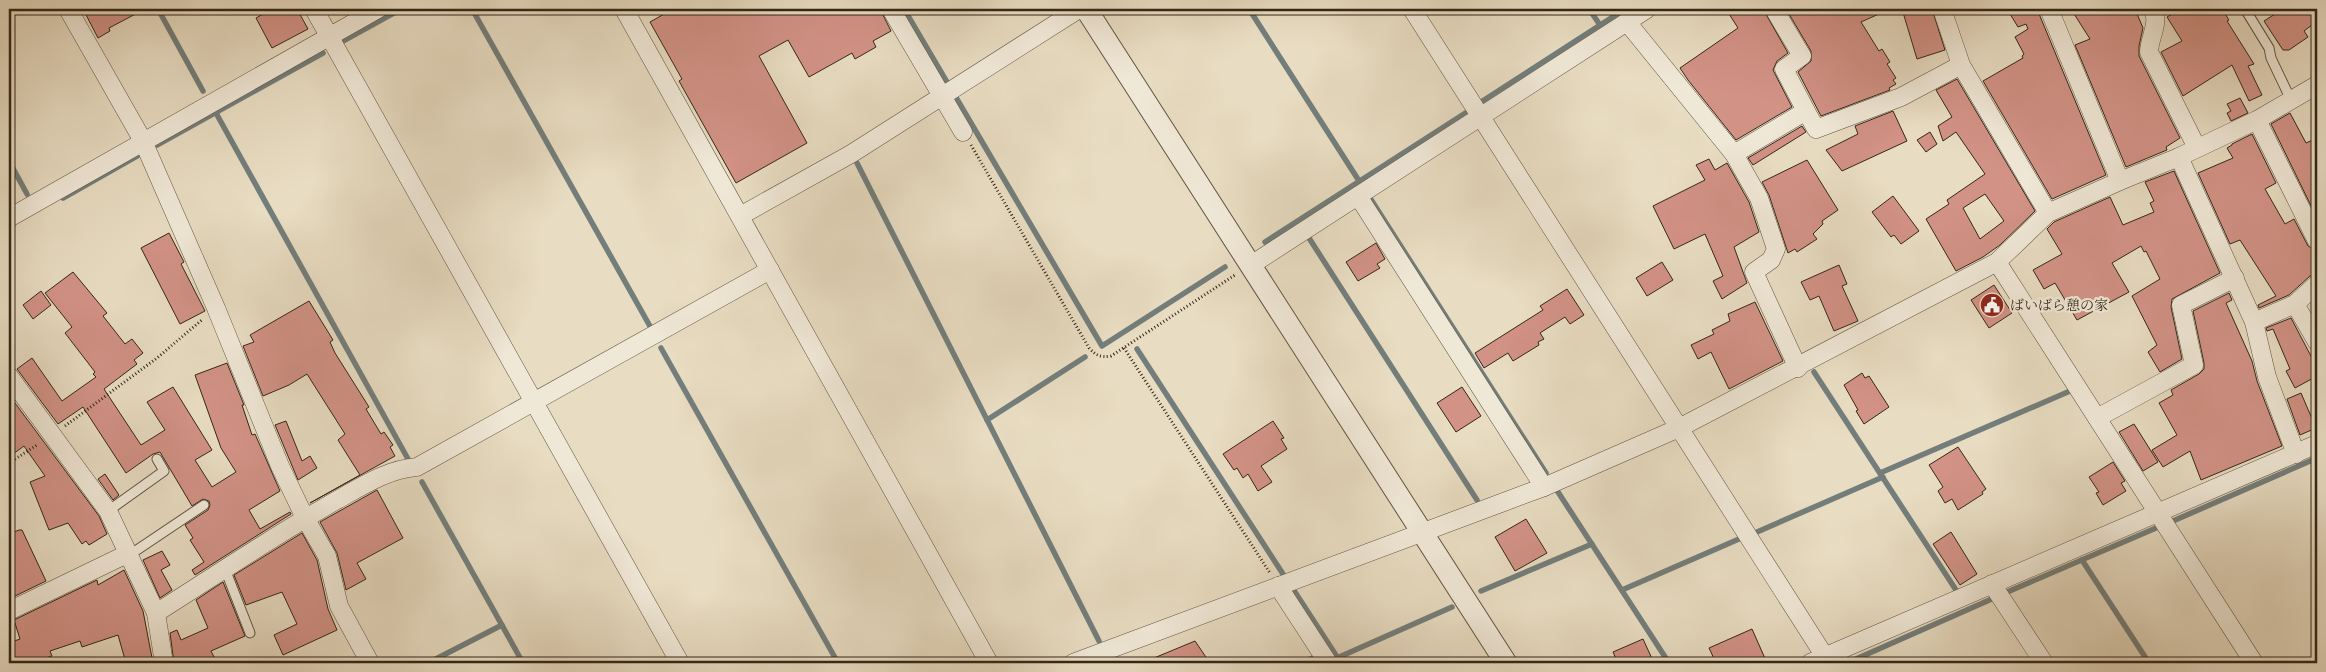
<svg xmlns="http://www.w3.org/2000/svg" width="2326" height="672" font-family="'Old Standard TT','Noto Serif JP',serif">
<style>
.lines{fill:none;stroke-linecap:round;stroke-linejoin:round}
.stream{stroke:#737e7b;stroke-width:5.5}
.building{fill:#d29286;stroke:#332717;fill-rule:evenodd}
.service-casing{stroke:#605442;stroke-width:11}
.minor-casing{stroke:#605442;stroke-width:19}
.tertiary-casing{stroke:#605442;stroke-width:23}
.path{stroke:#332717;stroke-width:3;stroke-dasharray:1 2.5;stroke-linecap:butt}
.service{stroke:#f0e8d7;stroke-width:9}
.minor{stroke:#f0e8d7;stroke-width:18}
.tertiary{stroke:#f0e8d7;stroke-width:21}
.labels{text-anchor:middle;stroke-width:4.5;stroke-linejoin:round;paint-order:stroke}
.poi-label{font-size:14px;fill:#332717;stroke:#f0e8d7;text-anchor:start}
</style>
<rect width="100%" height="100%" fill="#e8dcc2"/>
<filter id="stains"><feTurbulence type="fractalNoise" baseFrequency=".004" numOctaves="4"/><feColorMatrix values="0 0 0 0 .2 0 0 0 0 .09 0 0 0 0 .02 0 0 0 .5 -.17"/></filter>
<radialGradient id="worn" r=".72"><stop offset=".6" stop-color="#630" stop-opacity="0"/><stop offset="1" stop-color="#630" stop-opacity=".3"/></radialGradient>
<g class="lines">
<g class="stream">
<polyline points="158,9 203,91"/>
<polyline points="472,9 651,328"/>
<polyline points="904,9 1102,346 1225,267"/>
<polyline points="1249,9 1361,184"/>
<polyline points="1589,9 1600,25"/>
<polyline points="343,41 401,9"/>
<polyline points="1481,102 1625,9"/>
<polyline points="216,113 408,459"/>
<polyline points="157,145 323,53"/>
<polyline points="9,161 27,194"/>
<polyline points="857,163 1099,641"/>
<polyline points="63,198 137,156"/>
<polyline points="1370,198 1546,473"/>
<polyline points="1309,238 1477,500"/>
<polyline points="1265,242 1467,112"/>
<polyline points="661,348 838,663"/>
<polyline points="1137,349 1283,574"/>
<polyline points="1814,372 1956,590"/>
<polyline points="987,420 1085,357"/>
<polyline points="1880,473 2070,391"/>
<polyline points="422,482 523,663"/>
<polyline points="1558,492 1669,663"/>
<polyline points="2173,521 2317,458"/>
<polyline points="1757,532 1883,477"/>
<polyline points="2082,560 2149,663"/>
<polyline points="1622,590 1739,539"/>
<polyline points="1481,591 1592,544"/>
<polyline points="1295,592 1341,663"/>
<polyline points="2005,593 2156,528"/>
<polyline points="1337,658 1452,607"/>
<polyline points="428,663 502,625"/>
<polyline points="1301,663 1315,657"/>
<polyline points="1847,663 1994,598"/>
</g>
</g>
<g class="building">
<polygon points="83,9 145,9 109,28 110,31 98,38"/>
<polygon points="272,9 297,9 308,29 272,48 256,18"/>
<polygon points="673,9 880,9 891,31 873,41 876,47 855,59 852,53 809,77 788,40 759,56 807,143 736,183 679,81 682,79 650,22"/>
<polygon points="1726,9 1763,9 1788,53 1777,61 1773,70 1792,107 1736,140 1688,80 1680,68 1738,28"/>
<polygon points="1786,9 1890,9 1861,22 1879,51 1882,49 1890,62 1887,64 1896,78 1893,80 1896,84 1889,88 1890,90 1821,116 1798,72 1811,61 1811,51"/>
<polygon points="1902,9 1932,9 1945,50 1917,59"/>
<polygon points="2007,9 2037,9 2106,175 2052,199 1983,81 2023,58 2022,56 2024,54 2015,37 2028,29 2026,24 2018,27"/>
<polygon points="2071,9 2135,9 2143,28 2139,46 2139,56 2180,138 2166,147 2167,150 2126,167 2075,45 2090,39"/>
<polygon points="2181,9 2222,9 2229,20 2227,21 2254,64 2248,66 2262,95 2249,101 2232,65 2183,96 2161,52 2182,41 2167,17"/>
<polygon points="2283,9 2309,9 2317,21 2304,31 2308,37 2289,50 2283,50 2264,21"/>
<path d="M1957 79 2035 211 2000 245 1983 257 1956 271 1926 219 1949 204 1947 200 1985 174 1956 132 1943 141 1938 126 1952 117 1936 90ZM1985 194 2004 221 1980 239 1963 208Z"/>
<polygon points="2240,98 2248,113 2231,121 2227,113 2231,111 2227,104"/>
<polygon points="1893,111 1907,141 1842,171 1826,150 1858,134 1855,126"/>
<polygon points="2290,113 2306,143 2317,138 2317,218 2271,124"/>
<polygon points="1802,126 1806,132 1753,165 1748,158"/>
<polygon points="1930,132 1937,144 1926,152 1917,140"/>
<polygon points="2252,134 2276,183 2265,189 2285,224 2294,219 2308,246 2317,251 2317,274 2310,276 2289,295 2259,308 2258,305 2276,296 2240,240 2230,244 2198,173 2233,158 2227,148 2232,145 2232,144"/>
<polygon points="1709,159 1715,170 1727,163 1749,202 1759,232 1734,247 1747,283 1722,299 1713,281 1723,276 1705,234 1674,249 1653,206 1705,180 1696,165"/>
<polygon points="1807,160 1838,210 1822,221 1823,224 1813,234 1817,239 1797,252 1795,249 1788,253 1769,195 1762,182"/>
<polygon points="2174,171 2220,273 2172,299 2171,307 2182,359 2160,372 2148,352 2157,345 2132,296 2160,279 2146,251 2144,252 2141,246 2112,263 2129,292 2077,320 2055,283 2044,289 2033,270 2062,254 2047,229 2054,222 2110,197 2123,225 2154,212 2150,203 2154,201 2145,182"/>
<polygon points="1893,196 1919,231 1901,244 1894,235 1891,237 1872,212"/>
<polygon points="169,233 184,262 181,264 205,311 180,324 141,248"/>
<polygon points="1376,243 1385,259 1377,264 1380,268 1358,281 1346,262"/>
<polygon points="1662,262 1673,280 1647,296 1636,278"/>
<polygon points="1839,265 1847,284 1842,286 1858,321 1834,331 1819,296 1810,300 1801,282"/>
<polygon points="73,272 107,313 103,316 125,344 132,339 143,353 134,360 137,364 104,389 141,445 165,430 147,402 173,387 212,450 195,460 212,487 236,472 221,448 195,375 227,363 244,405 242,405 252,435 255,434 280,491 249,510 260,529 290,512 291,514 195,575 192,570 204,562 190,540 193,538 185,525 208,510 210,505 209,501 203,499 192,506 160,452 153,454 126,473 83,407 58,424 17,369 32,358 62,401 96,377 93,374 95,372 65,333 72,327 45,293"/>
<polygon points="1994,285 2012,313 1989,328 1971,300"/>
<polygon points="1567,289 1584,315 1570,324 1565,317 1540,333 1544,339 1538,342 1539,345 1513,361 1508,353 1484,368 1475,353 1543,310 1540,306"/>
<polygon points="41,291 51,305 33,319 23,305"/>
<polygon points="2229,293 2232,300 2226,303 2252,361 2257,381 2282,446 2201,480 2190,451 2163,467 2152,450 2177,435 2159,403 2173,395 2171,390 2199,374 2204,369 2204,363 2193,311"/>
<polygon points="309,301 333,340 330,342 335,353 369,407 366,409 381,434 384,432 393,445 390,447 395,456 310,503 360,475 338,440 345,434 307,374 289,385 263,396 243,346 254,342 250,335"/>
<polygon points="1755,302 1783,361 1729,389 1711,352 1698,359 1691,345 1714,334 1712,330 1730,321 1728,314"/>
<polygon points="2291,318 2312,358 2317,355 2317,376 2295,388 2286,371 2290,369 2273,329 2267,331 2266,328"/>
<polygon points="1862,373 1865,378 1869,376 1889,407 1864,424 1856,411 1858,410 1844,385"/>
<polygon points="1462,387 1481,416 1456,432 1437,403"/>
<polygon points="2301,393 2316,428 2300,435 2287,399"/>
<polygon points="9,395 99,516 107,534 89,545 86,541 82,544 68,523 49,530 30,482 45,476 24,446 9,457"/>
<polygon points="286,421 302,461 310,456 317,468 298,480 275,425"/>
<polygon points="1273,421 1284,438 1281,439 1287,449 1261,466 1272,482 1258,491 1248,474 1243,478 1237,468 1234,470 1223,454"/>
<polygon points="2134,424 2158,462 2143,471 2119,432"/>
<polygon points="1958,447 1986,489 1982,492 1983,494 1958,510 1952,499 1945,503 1938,491 1943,487 1929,465"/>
<polygon points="2113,462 2125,481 2121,483 2126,491 2103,505 2096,493 2099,492 2089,477"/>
<polygon points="105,474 119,495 113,500 98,479"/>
<polygon points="377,490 403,538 357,563 366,579 346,590 337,553 320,522"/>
<polygon points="1526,519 1547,553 1515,571 1495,537"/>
<polygon points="19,530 22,530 46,581 13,597 9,589 9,534"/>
<polygon points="1951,532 1977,574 1960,585 1933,544"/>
<polygon points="302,533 317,560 328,609 337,630 283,655 274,635 297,624 282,592 246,605 234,575"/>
<polygon points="162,551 170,565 161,570 172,590 160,598 143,560"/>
<polygon points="124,570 143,611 153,663 126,663 118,635 82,647 80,641 50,651 52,656 30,663 9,663 9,643 20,639 14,620 97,580 98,585"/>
<polygon points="223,582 245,636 211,651 214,657 208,659 210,663 174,663 170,633 177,630 181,640 208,628 196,600"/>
<polygon points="1752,629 1767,663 1716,663 1709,648"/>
<polygon points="1643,639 1654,663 1618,663 1613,652"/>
<polygon points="1195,641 1210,663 1142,663"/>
</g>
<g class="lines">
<g class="service-casing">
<g id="service">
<polyline points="2245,9 2269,48 2271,58 2291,100"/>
<polyline points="108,511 164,471 157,459"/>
<polyline points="128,556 204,505"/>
<polyline points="225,569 250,633"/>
</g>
</g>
<g class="minor-casing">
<g id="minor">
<polyline points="68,9 143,141 216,308 280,466 305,518 327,556 339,606 370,663"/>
<polyline points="314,9 680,663"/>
<polyline points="624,9 989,663"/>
<polyline points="891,9 963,132"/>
<polyline points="1412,9 1829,663"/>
<polyline points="1774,9 1802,56 1784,69 1806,111"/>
<polyline points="2049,9 2120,181"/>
<path d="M2152 9C2161 21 2149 38 2149 52L2197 148"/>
<polyline points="1627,22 1734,154 1759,198 1776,249 1771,260 1754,272 1798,368"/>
<polyline points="1961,65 2048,213"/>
<polyline points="2257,120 2317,241"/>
<polyline points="1734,154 1806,111 1816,129 1901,97 1961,65 1942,9"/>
<polyline points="2179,157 2254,322 2267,377 2296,454"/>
<polyline points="1358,196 1544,487"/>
<polyline points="740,216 851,154 1079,9"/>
<polyline points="9,218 378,9"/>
<polyline points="1997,262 2254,663"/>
<polyline points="1251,265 1647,9"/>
<polyline points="2295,304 2317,342"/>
<polyline points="2254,322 2295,304 2317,284"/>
<polyline points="9,376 108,511 156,613 164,663"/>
<polyline points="2097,418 2194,365 2181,305 2235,278"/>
<polyline points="1992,584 2044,663"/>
<polyline points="1278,586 1328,663"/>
<polyline points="9,611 127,554"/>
<path d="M156 613C216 575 275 535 337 500 362 486 388 469 417 467L770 270"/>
<polyline points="1073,663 1544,487 1679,428 1997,262 2048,213 2120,181 2179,157 2257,120 2317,85"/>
<polyline points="1810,663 2317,444"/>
</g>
</g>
<g class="tertiary-casing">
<polyline id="tertiary" points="1086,9 1506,663"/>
</g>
<g class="path">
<path d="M971 145 1089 348C1096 355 1100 358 1111 356L1235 275"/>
<polyline points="1124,348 1270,573"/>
<polyline points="65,426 157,358 203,319"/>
<polyline points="9,463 37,445"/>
</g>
<use href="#service" class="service"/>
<use href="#minor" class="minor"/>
<use href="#tertiary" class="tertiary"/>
</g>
<defs>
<g id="civic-disc" transform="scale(1.25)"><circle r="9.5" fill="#8f2418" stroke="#f0e8d7"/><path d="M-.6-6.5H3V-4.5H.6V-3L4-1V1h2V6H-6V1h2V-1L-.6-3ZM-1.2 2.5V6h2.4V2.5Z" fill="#fff"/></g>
</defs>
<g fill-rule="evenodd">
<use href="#civic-disc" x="1992" y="305"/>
</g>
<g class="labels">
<g class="poi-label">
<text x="2010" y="310">ばいばら憩の家</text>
</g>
</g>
<rect width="2326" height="672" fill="none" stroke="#e8dcc2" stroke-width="30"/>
<rect x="10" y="10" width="2306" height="652" fill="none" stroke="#332717" stroke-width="2.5"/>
<rect x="15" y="15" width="2296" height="642" fill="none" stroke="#332717"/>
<rect width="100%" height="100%" filter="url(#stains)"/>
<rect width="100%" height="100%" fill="url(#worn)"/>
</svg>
